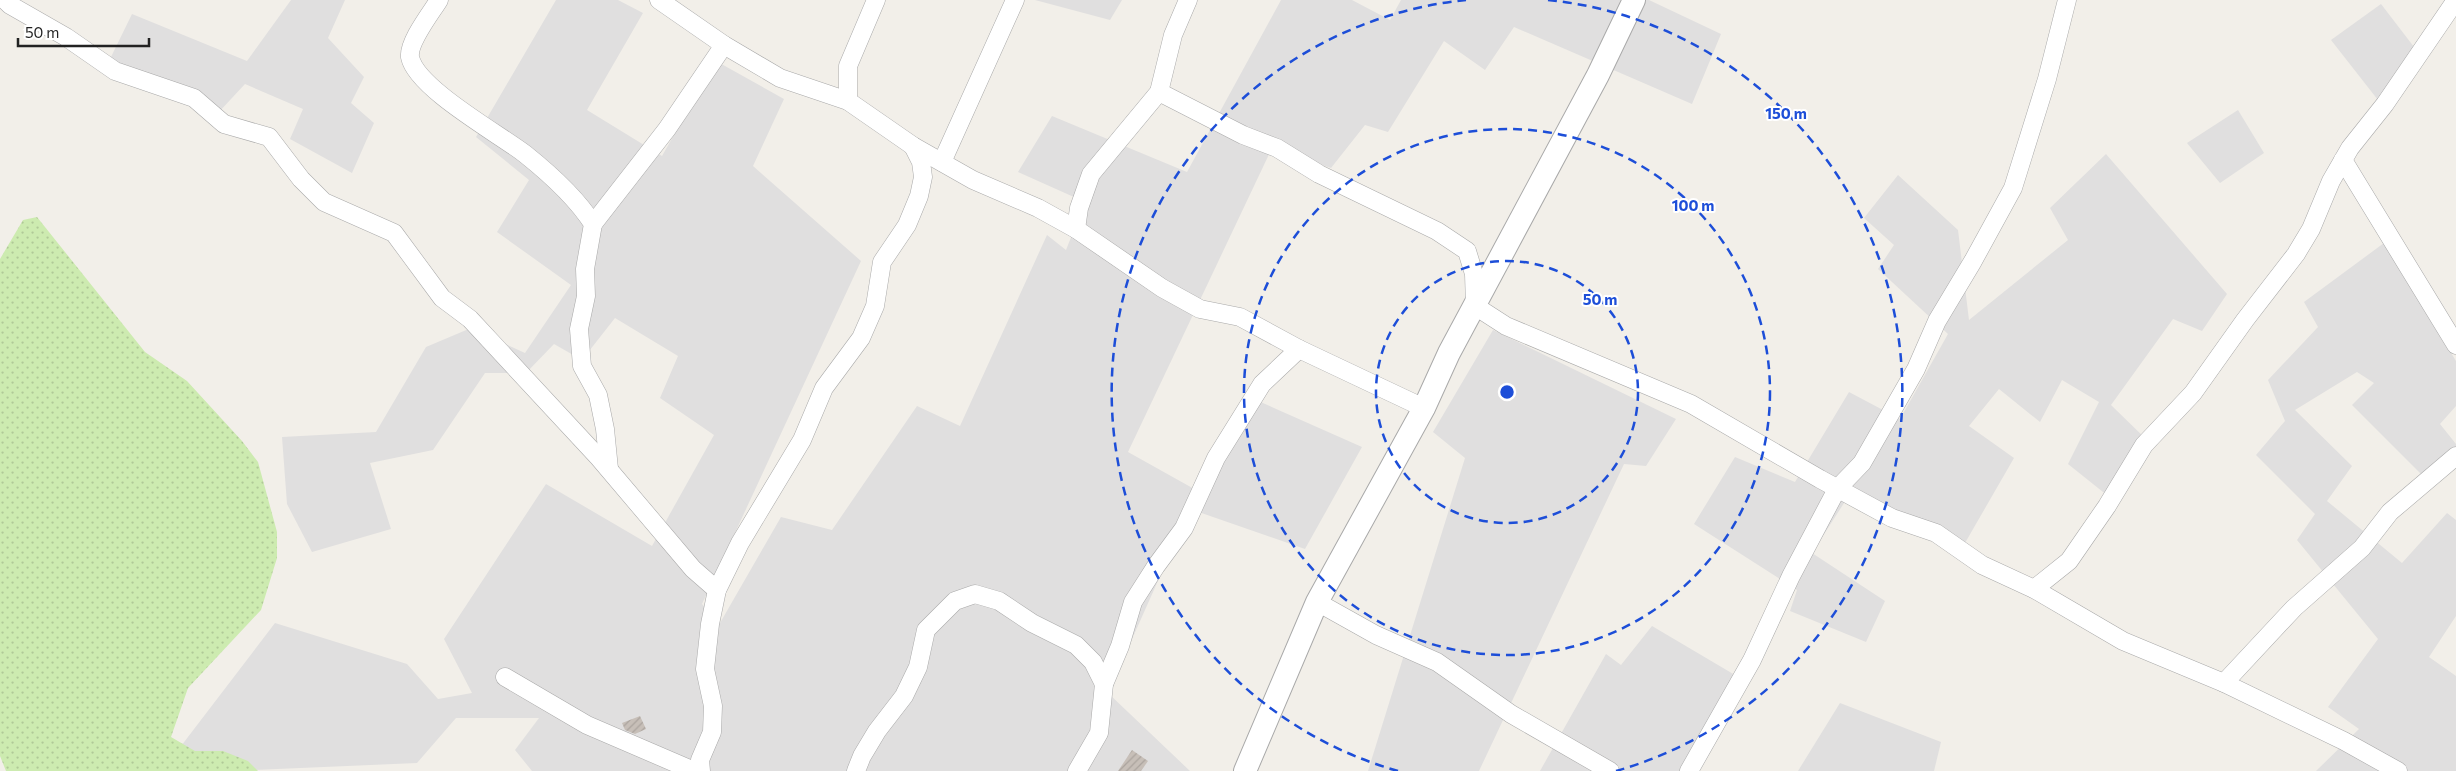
<svg xmlns="http://www.w3.org/2000/svg" width="2456" height="771" font-family="Commissioner,sans-serif">
<style>
.residential{fill:#e0dfdf}
.grass{fill:url(#grass-dots)}
.building{fill:url(#building-hatch)}
.lines{fill:none;stroke-linecap:round;stroke-linejoin:round}
.minor-casing{stroke:#a9a9a9;stroke-width:19}
.tertiary-casing{stroke:#a9a9a9;stroke-width:24}
.minor{stroke:#fff;stroke-width:18}
.tertiary{stroke:#fff;stroke-width:22}
.ring{fill:none;stroke:#1d4ed8;stroke-width:2.5;stroke-dasharray:9 6}
.centre{fill:#1d4ed8;stroke:#fff;stroke-width:2.5}
.ring-label{font-size:15px;text-anchor:middle;font-weight:bold;fill:#1d4ed8;stroke:#fff;stroke-width:4;stroke-linejoin:round;paint-order:stroke}
</style>
<defs>
<pattern id="grass-dots" width="8" height="8" patternUnits="userSpaceOnUse" patternTransform="scale(1.25)"><rect width="8" height="8" fill="#cdebb0"/><path d="M2 2h.1M6 6h.1" fill="none" stroke="#b0c997" stroke-width="1.8" stroke-linecap="round"/></pattern>
<pattern id="building-hatch" width="6" height="6" patternUnits="userSpaceOnUse" patternTransform="scale(1.25)"><rect width="6" height="6" fill="#c7bfb8"/><path d="M-1 1l2-2M0 6l6-6M5 7l2-2" fill="none" stroke="#aba49e"/></pattern>
</defs>
<rect width="100%" height="100%" fill="#f2efe9"/>
<g class="residential">
<polygon points="291,0 345,0 328,38 364,77 351,103 374,123 352,173 290,139 303,109 245,84 218,113 110,59 132,14 247,61"/>
<polygon points="556,0 618,0 643,13 587,110 662,156 716,61 784,99 753,166 861,261 702,604 720,623 781,517 832,530 917,406 960,426 1047,235 1066,250 1085,202 1018,172 1052,116 1187,172 1281,0 1352,0 1390,20 1401,0 1649,0 1721,34 1692,104 1514,27 1485,70 1444,41 1388,132 1365,125 1331,168 1272,148 1128,452 1196,490 1247,396 1362,447 1305,549 1190,509 1108,693 1190,771 532,771 515,750 539,718 456,718 417,763 231,771 178,750 275,623 407,664 438,699 472,693 444,639 546,484 652,546 714,435 660,398 678,356 615,318 582,360 554,344 526,373 485,373 433,450 370,463 391,529 312,552 287,504 282,437 376,432 426,347 471,328 525,353 571,285 497,232 529,180 476,137"/>
<polygon points="1035,0 1122,0 1110,20"/>
<polygon points="2381,4 2414,47 2378,100 2331,40"/>
<polygon points="2238,110 2264,153 2220,183 2187,143"/>
<polygon points="2106,154 2227,294 2202,331 2173,319 2111,405 2149,442 2113,500 2068,464 2099,402 2062,380 2040,422 1999,389 1969,426 2014,458 1965,543 1853,489 1812,553 1885,601 1866,642 1790,611 1797,590 1694,524 1735,457 1795,482 1849,392 1900,419 1948,334 1878,269 1894,245 1864,218 1898,175 1958,230 1969,320 2068,240 2050,208"/>
<polygon points="2384,243 2456,361 2456,406 2440,424 2456,444 2456,459 2427,480 2352,405 2374,383 2357,372 2295,410 2352,466 2327,501 2402,563 2447,513 2456,520 2456,616 2429,657 2456,676 2456,771 2316,771 2359,729 2328,707 2378,639 2297,540 2315,514 2256,455 2285,421 2268,380 2318,327 2304,302"/>
<polygon points="1493,330 1676,419 1646,466 1624,464 1479,771 1368,771 1465,458 1433,432"/>
<polygon points="1652,626 1740,678 1687,771 1540,771 1606,654 1621,665"/>
<polygon points="1840,703 1941,742 1934,771 1798,771"/>
</g>
<polygon class="grass" points="37,217 145,352 187,381 242,441 258,462 277,532 277,558 261,610 188,688 171,737 195,751 223,751 248,761 258,771 6,771 0,756 0,259 23,220"/>
<g class="building">
<polygon points="640,716 646,729 635,734 625,730 622,723"/>
<polygon points="1132,750 1148,761 1141,771 1118,771"/>
</g>
<g class="lines">
<g class="minor-casing">
<g id="minor">
<polyline points="5,0 10,5 66,37 115,71 194,98 224,124 269,137 301,179 324,202 394,233 442,298 470,319 599,458 693,569 717,590"/>
<path d="M439 0C431 13 408 42 410 57 416 88 499 134 525 154 550 174 576 197 593 224L585 269 586 296 579 329 582 366 598 395 605 429 609 469"/>
<polyline points="659,0 724,45 780,78 848,101 913,146 973,180 1038,208 1076,229 1162,288 1200,309 1240,317 1299,349 1424,408"/>
<polyline points="1159,92 1243,135 1277,148 1319,174 1437,231 1467,251 1474,274 1475,306 1506,326 1691,404 1820,479 1892,518 1936,533 1982,565 2034,589 2123,641 2224,683 2344,741 2398,771"/>
<polyline points="848,101 848,66 876,0"/>
<polyline points="2343,160 2456,345"/>
<polyline points="942,162 1015,0"/>
<polyline points="593,224 667,129 724,45"/>
<polyline points="1076,229 1079,208 1091,174 1159,92 1173,35 1188,0"/>
<polyline points="2034,589 2069,561 2107,506 2144,445 2193,393 2245,320 2296,254 2311,229 2331,181 2350,148 2385,104 2456,0"/>
<polyline points="1317,602 1376,635 1437,662 1511,714 1610,771"/>
<polyline points="505,677 587,725 694,771"/>
<polyline points="2224,683 2294,608 2362,548 2390,512 2456,456"/>
<polyline points="701,771 700,760 712,732 713,706 705,669 710,624 717,590 740,543 802,440 824,388 861,338 875,306 882,262 907,225 919,196 923,177 921,162 913,146"/>
<polyline points="856,771 862,756 877,731 904,696 918,667 926,630 955,601 975,594 999,601 1032,623 1076,645 1093,662 1104,684"/>
<polyline points="1077,771 1099,733 1104,684 1120,646 1133,602 1156,566 1184,528 1216,458 1262,384 1299,349"/>
<polyline points="1689,771 1752,660 1791,576 1837,489 1862,463 1916,369 1937,321 1973,261 2013,188 2047,79 2067,0"/>
</g>
</g>
<g class="tertiary-casing">
<polyline id="tertiary" points="1245,771 1317,602 1424,408 1449,353 1598,75 1634,0"/>
</g>
<use href="#minor" class="minor"/>
<use href="#tertiary" class="tertiary"/>
</g>
<g class="ring">
<circle cx="1507" cy="392" r="131"/>
<circle cx="1507" cy="392" r="263"/>
<path d="M1398 771A394 394 0 0 1 1466 0M1548 0A394 394 0 0 1 1616 771"/>
</g>
<circle cx="1507" cy="392" r="8" class="centre"/>
<g class="ring-label">
<text x="1786" y="119">150 m</text>
<text x="1693" y="211">100 m</text>
<text x="1600" y="305">50 m</text>
</g>
<path d="M18 38v8h131v-8" fill="none" stroke="#222222" stroke-width="2.5"/>
<text x="25" y="38" font-size="15" fill="#222222" stroke="#ffffff" stroke-width="4" paint-order="stroke">50 m</text>
</svg>
